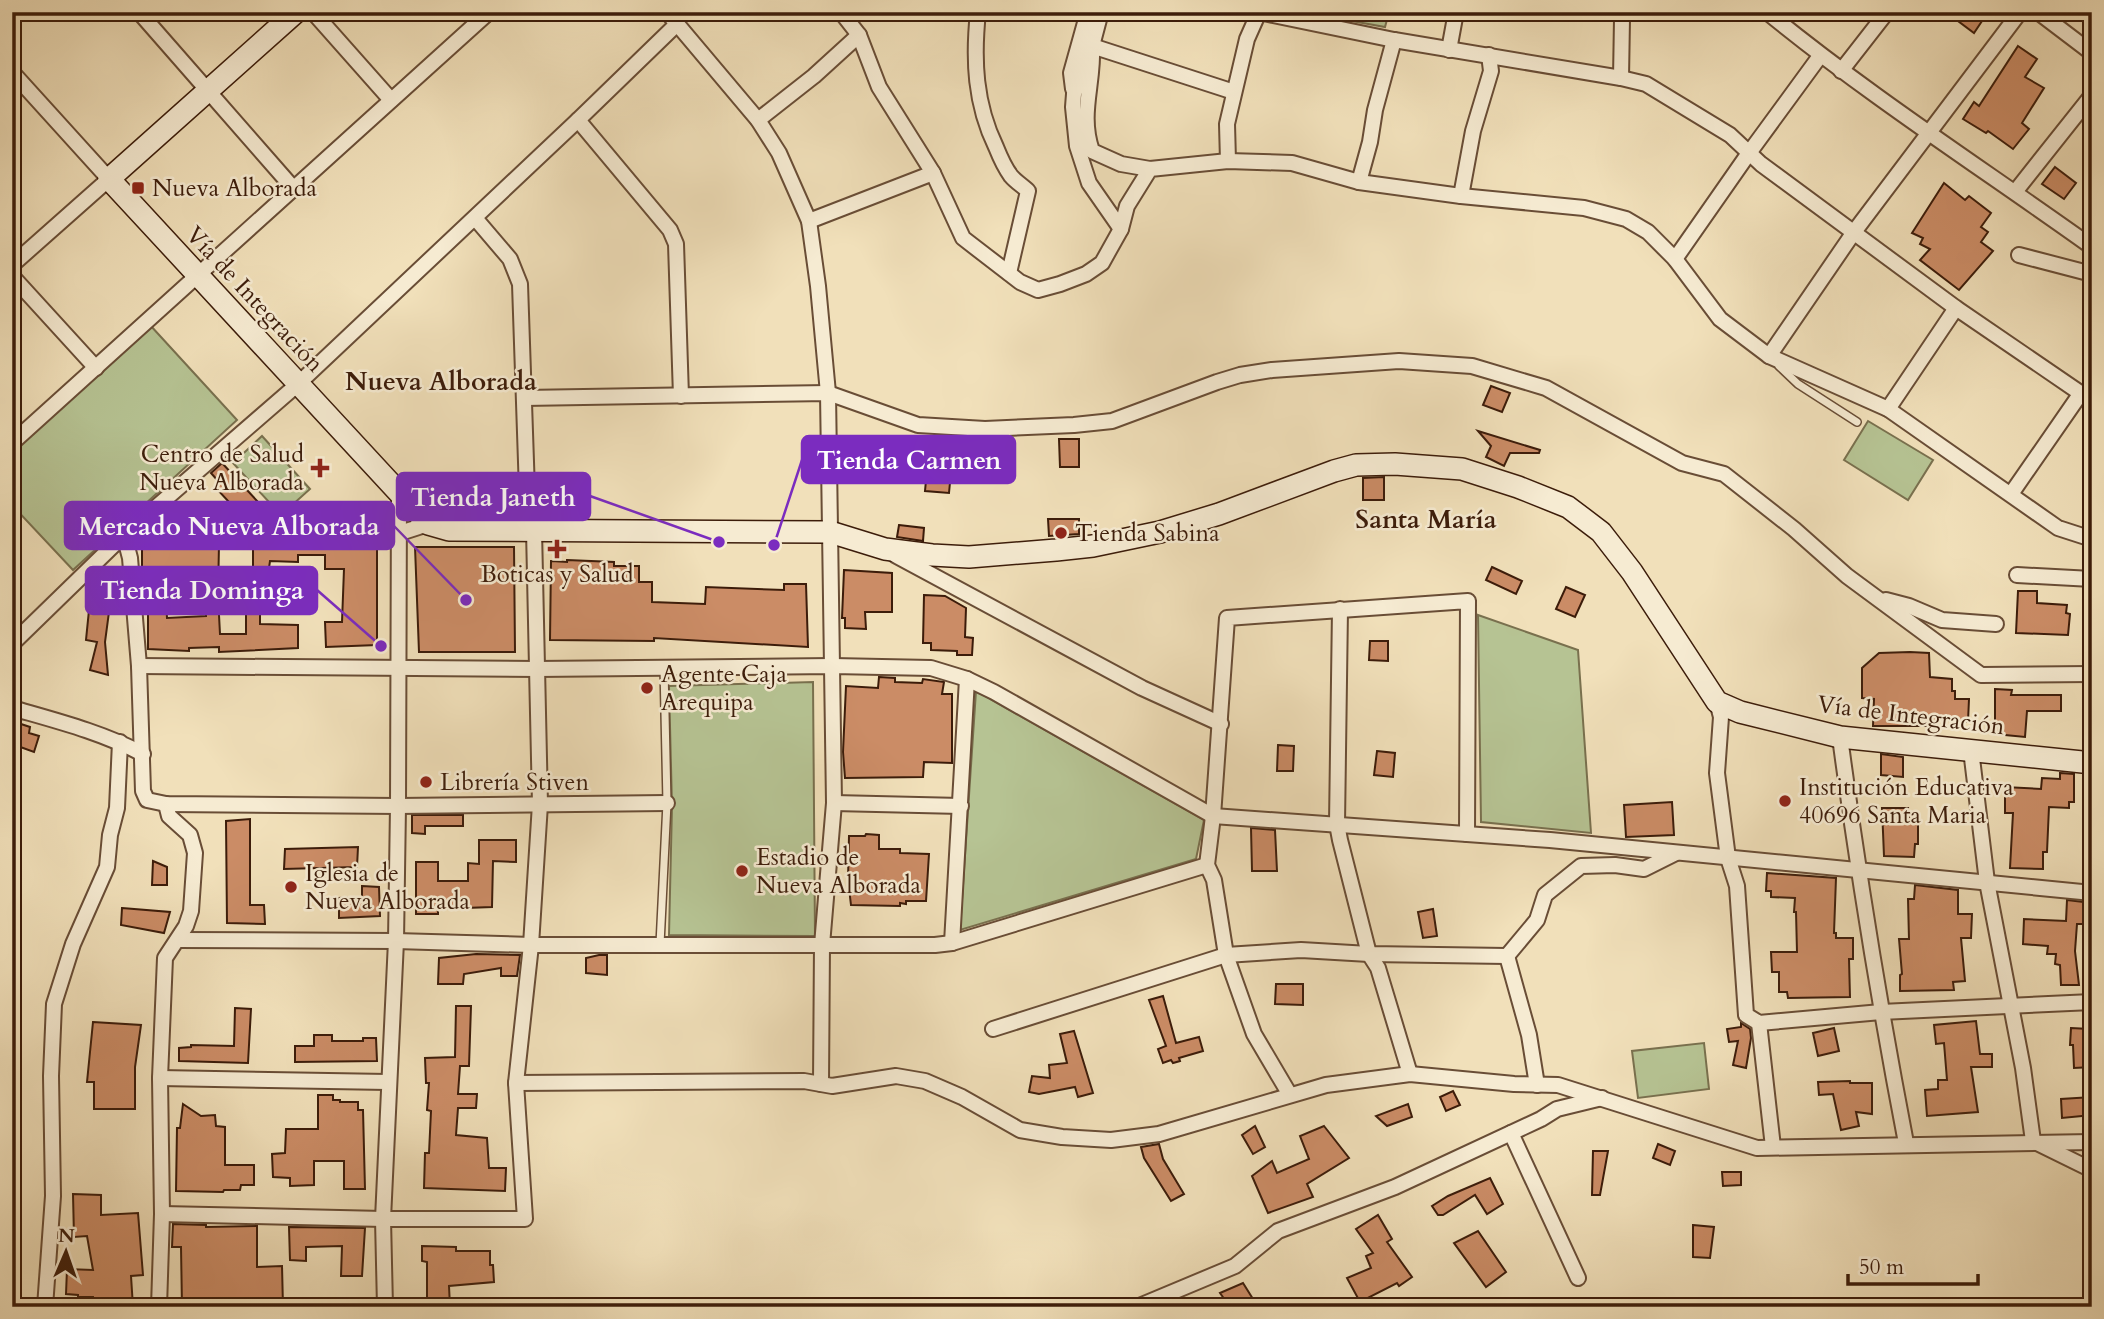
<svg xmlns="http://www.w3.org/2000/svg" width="2104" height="1319" font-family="Cardo,serif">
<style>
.green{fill:#b6c393;stroke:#79704e;stroke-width:2}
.building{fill:#cb8c66;stroke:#3c1c0a;stroke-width:2}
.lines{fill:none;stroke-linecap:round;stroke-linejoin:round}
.lane-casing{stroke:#694d36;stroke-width:10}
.street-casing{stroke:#694d36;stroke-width:18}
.secondary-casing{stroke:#3c1c0a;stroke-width:24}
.lane{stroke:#f6ebd2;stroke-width:7}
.street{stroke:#f6ebd2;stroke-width:14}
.secondary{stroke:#f6ebd2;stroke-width:21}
.poi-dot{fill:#8f2418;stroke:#f6ebd2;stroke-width:2.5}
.labels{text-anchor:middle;stroke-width:5;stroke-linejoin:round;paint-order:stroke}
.poi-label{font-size:24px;fill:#3c1c0a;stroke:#f6ebd2;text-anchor:start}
.street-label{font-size:24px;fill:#3c1c0a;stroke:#f6ebd2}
.neighbourhood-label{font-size:26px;font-weight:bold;fill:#3c1c0a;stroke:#f6ebd2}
.leader{fill:none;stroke:#7b2cbf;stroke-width:2.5}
.callout-dot{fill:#7b2cbf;stroke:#f6ebd2;stroke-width:2.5}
.callout{fill:#7b2cbf;stroke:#7b2cbf;stroke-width:2.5}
.callout-label{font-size:26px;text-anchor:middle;font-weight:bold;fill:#fff}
</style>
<rect width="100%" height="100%" fill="#f1e0ba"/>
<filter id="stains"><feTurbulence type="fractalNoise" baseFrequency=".00286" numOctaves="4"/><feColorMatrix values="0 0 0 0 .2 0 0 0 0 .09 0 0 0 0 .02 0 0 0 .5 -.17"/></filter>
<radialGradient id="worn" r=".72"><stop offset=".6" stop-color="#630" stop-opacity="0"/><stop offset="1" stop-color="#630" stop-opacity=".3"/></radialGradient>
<g class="green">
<polygon points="1325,12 1389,12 1385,27 1324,16"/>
<polygon points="150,325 237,420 73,570 12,505 12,451"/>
<polygon points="1868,421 1933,460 1908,500 1844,460"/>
<polygon points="262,436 310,489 281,515 233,463"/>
<polygon points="1478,615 1578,650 1591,833 1481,822"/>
<polygon points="813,682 815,936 669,935 672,806 669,686"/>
<polygon points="976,691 1204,820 1196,859 960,930"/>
<polygon points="1704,1043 1709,1089 1638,1098 1632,1051"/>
</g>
<g class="building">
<polygon points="1965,12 1976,12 1984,18 1974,33 1958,21"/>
<polygon points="2018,46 2037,59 2025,77 2044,88 2022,123 2029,129 2013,149 1988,131 1986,133 1963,119 1974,102 1979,106"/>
<polygon points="2055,167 2076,183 2064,199 2042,184"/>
<polygon points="1944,183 1965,200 1969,196 1991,213 1981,227 1988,232 1981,242 1993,251 1959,290 1920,260 1930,249 1920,244 1923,238 1912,233"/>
<polygon points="1491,386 1510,393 1502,412 1483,405"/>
<polygon points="1478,431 1540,450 1539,453 1510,453 1504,466 1486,457 1491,446"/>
<polygon points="1059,439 1079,439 1079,467 1060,467"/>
<polygon points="222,463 258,502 242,516 215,487 219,482 211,473"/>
<polygon points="927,470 951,472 949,493 925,491"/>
<polygon points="1384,477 1384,500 1363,500 1363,478"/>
<polygon points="1048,519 1079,519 1079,534 1049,536"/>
<polygon points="899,525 924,528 923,541 897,537"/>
<polygon points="219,544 218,596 220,634 246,634 246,612 260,611 260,624 298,625 298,648 219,652 219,647 189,648 189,651 148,649 148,614 144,614 143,600 166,600 167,618 206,616 206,582 168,581 168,572 142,572 142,545"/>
<polygon points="261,544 377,544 377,645 326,647 325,622 342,622 344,569 325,569 325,555 298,555 298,562 270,561 269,568 253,567 253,548 261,548"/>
<polygon points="415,547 514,547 515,652 419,652"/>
<polygon points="567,560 614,562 614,566 639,566 639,582 652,582 652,602 705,604 706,587 784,590 784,584 806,584 808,647 654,638 654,641 550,640 551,561 567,562"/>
<polygon points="1492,567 1522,581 1516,594 1486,580"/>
<polygon points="844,570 892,573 892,612 865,612 866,629 845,628 845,618 842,618"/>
<polygon points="1566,587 1585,595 1575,617 1556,609"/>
<polygon points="2018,591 2037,591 2037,603 2067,605 2066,613 2070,614 2068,635 2016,633"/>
<polygon points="924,595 945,596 966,608 965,637 973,638 972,655 957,655 957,651 931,650 931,643 923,643"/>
<polygon points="89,610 109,612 105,642 108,675 90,670 97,642 86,640"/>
<polygon points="1370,641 1388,641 1388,661 1369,660"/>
<polygon points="1910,652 1929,653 1930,677 1952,679 1952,691 1955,691 1955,699 1969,699 1968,722 1936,719 1936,726 1873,726 1874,699 1862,698 1862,668 1879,653"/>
<polygon points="879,677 895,678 895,682 922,683 923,679 944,682 942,694 952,694 952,763 924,762 923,777 845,778 843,752 846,686 878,688"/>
<polygon points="1995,689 2012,690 2011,695 2061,695 2061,711 2027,711 2025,737 1995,734"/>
<polygon points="12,721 30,727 29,733 39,736 34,752 12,744"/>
<polygon points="1278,745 1294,746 1293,771 1277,771"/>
<polygon points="1377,751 1395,753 1393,777 1374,775"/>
<polygon points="1881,754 1903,757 1903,777 1881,775"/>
<polygon points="2060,773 2074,774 2074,802 2069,802 2069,808 2049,807 2047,852 2043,852 2043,869 2010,868 2013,813 2005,813 2005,787 2041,789 2042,778 2060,779"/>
<polygon points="1672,802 1674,835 1626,837 1624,805"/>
<polygon points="1882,808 1908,808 1907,817 1918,817 1918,844 1915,844 1914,857 1884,856"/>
<polygon points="412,815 463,815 463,826 425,826 425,834 412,833"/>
<polygon points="250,819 250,905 264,905 265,924 227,923 226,821"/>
<polygon points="1251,828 1275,830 1277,871 1252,871"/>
<polygon points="866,834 879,835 879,849 900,849 900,853 929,854 926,901 906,901 906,904 900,903 900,906 851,905 848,880 849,836 865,836"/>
<polygon points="479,840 516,840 516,862 493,861 492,907 438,909 438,914 416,914 416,862 438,862 438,881 468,881 468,863 479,864"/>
<polygon points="358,847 357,867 284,869 285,849"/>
<polygon points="153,861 167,867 167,885 152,885"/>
<polygon points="1767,873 1836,878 1834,933 1836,933 1836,938 1853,938 1853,959 1849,959 1850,997 1788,998 1787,992 1779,992 1779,972 1772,972 1771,952 1797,952 1796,912 1794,912 1795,898 1771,897 1771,891 1766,891"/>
<polygon points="1915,885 1958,890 1958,914 1972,914 1971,938 1961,938 1965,981 1953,982 1954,990 1900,991 1900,975 1902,974 1899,939 1909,939 1908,899 1914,899"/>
<polygon points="362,886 379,887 380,916 339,918 339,898 362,897"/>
<polygon points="2067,900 2092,903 2092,924 2077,924 2075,951 2079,985 2061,985 2060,965 2055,964 2056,954 2047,954 2048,946 2023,944 2024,919 2066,921"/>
<polygon points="122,908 170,912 164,933 121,925"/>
<polygon points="1433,909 1437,936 1423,938 1418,912"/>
<polygon points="476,954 520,955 517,976 501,976 501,968 464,974 463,984 438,984 439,958"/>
<polygon points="599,955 607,955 607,975 586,973 586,958"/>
<polygon points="1276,984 1303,984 1303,1005 1275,1004"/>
<polygon points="1163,996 1176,1043 1199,1037 1203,1051 1179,1058 1180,1061 1173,1063 1171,1060 1163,1063 1158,1049 1166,1046 1149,1000"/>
<polygon points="456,1006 471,1006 469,1066 460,1066 458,1094 477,1094 476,1108 458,1108 456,1135 487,1138 489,1168 506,1168 505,1191 424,1188 425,1153 429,1153 431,1111 427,1110 429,1083 426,1083 425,1058 455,1057"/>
<polygon points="235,1008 251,1009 248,1063 179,1061 179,1048 191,1047 191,1045 234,1046"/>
<polygon points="1976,1021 1980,1054 1992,1054 1992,1067 1971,1067 1978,1112 1927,1116 1925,1090 1938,1089 1938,1080 1947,1080 1944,1043 1936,1044 1934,1025"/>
<polygon points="93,1022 141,1025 135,1067 135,1109 94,1109 94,1082 87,1082"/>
<polygon points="1741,1023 1750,1029 1751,1038 1746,1068 1733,1065 1738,1041 1729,1042 1727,1029 1741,1027"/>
<polygon points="1834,1028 1839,1051 1818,1056 1813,1033"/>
<polygon points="2071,1028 2089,1029 2089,1050 2092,1050 2092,1067 2074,1068 2073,1045 2070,1045"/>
<polygon points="1074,1031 1093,1093 1078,1097 1075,1087 1039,1094 1029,1092 1032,1076 1050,1078 1049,1065 1067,1063 1060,1034"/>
<polygon points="314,1035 332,1035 332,1041 363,1041 363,1038 376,1038 377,1061 295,1062 295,1046 314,1046"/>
<polygon points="1850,1081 1850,1083 1872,1083 1872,1114 1856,1112 1859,1126 1841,1130 1833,1094 1819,1095 1818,1082"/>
<polygon points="1453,1091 1460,1105 1446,1111 1440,1097"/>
<polygon points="318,1095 333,1095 333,1100 340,1100 340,1102 358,1102 358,1110 363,1110 365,1189 344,1189 344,1161 314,1161 314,1185 290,1186 290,1178 273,1177 272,1154 285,1153 286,1129 318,1129"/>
<polygon points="2092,1097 2092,1115 2062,1118 2061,1099"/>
<polygon points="183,1104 201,1116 215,1115 216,1126 225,1127 225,1165 254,1165 254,1185 241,1185 240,1190 224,1190 223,1192 176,1191 177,1128 180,1128"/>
<polygon points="1408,1104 1412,1117 1387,1126 1376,1116"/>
<polygon points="1255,1126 1265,1147 1253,1154 1242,1135"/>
<polygon points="1324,1126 1349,1158 1307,1184 1313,1197 1268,1213 1252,1176 1272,1161 1277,1173 1309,1159 1300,1136"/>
<polygon points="1159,1144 1163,1159 1184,1194 1171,1201 1144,1158 1141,1147"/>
<polygon points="1658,1144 1675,1151 1670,1165 1653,1158"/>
<polygon points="1593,1151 1608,1151 1600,1195 1592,1195"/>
<polygon points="1722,1172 1741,1172 1741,1185 1723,1186"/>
<polygon points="1490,1178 1503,1204 1487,1214 1475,1195 1443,1215 1438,1215 1432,1206 1448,1196"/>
<polygon points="73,1194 101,1195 101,1215 138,1213 143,1275 131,1276 133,1307 94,1307 93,1297 78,1297 78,1295 66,1294 67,1269 93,1270 87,1236 74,1237"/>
<polygon points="1378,1215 1392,1239 1387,1242 1412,1277 1399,1286 1397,1283 1360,1302 1347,1278 1371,1268 1366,1256 1373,1253 1356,1229"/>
<polygon points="173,1224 206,1225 206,1227 257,1226 257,1267 282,1266 283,1307 182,1307 181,1247 172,1247"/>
<polygon points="1693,1225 1714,1227 1710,1258 1693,1257"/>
<polygon points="289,1227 365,1228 362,1276 341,1276 342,1246 306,1247 306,1261 290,1260"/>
<polygon points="1478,1231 1506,1272 1486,1287 1454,1243"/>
<polygon points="422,1246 456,1247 456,1251 490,1251 490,1265 493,1265 494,1282 449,1286 450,1307 427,1307 427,1262 422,1261"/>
<polygon points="1243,1283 1258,1307 1230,1307 1220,1293"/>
</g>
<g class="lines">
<g class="lane-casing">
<g id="lane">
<polyline points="1779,366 1798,384 1857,422"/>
<polyline points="660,944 667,803 664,668"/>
</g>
</g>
<g class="street-casing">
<g id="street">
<polyline points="139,12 294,189"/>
<polyline points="313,12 391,100"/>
<polyline points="667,12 758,120 779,153 809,221 818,286 828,393 834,803 822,945 821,1084"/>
<polyline points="841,12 859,35 879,87 933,173 963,238 1020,282 1038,290 1060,284 1086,274 1102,263 1121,229 1127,206 1150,169 1228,161 1292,163 1359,182 1461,196 1584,208 1626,219 1648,232 1675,259 1720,319 1769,356 1888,409 2058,528 2092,539"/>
<path d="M978 12C973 60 975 104 996 147 1000 157 1005 168 1011 176 1016 182 1023 186 1028 191L1009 273"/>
<polyline points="1101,12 1092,46 1074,94 1073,107 1077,146 1089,183 1121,229"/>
<polyline points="1259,12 1394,40 1621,78 1646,84 1730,135 1761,164 1956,308 2092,401"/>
<path d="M1767 12C1871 97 1983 169 2092 247"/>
<polyline points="2038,12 2092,53"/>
<polyline points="1449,50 1456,12"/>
<polyline points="1841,71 1887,12"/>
<polyline points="12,72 109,179 12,265"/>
<polyline points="1621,78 1622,19 1625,12"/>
<polyline points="1073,89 1071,73 1088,12"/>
<polyline points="578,120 670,230 676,244 681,396"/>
<polyline points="758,120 814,76 859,35"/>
<polyline points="1228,161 1227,124 1247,39 1259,12"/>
<path d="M1150 169 1121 164 1092 151C1079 114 1094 84 1092 46L1234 92"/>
<polyline points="1359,182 1370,142 1375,110 1394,40"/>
<polyline points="2015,192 2092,95"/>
<polyline points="1461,196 1473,131 1491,71 1489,55"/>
<polyline points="809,221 933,173"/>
<polyline points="2019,255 2092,274"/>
<polyline points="1675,259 1749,153 1820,56"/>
<polyline points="12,276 96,368"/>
<polyline points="1769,356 1854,232 2020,12"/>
<polyline points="524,398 828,393 918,425 985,429 1074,425 1112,421 1217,382 1240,375 1272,370 1399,361 1472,366 1546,388 1682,463 1724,474 1794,529 1847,576 1981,675 2092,674"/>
<polyline points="1888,409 1956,308"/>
<polyline points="12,443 489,12"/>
<polyline points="2011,494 2081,393"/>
<polyline points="428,524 397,534 124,535 130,558 139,666 143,791 147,800 166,804 398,806 667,803"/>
<polyline points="895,555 1142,688 1221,724"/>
<polyline points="2017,575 2092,579"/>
<polyline points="1886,600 1909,606 1942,620 1996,624"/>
<polyline points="1340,609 1337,824 1340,840 1369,954 1378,968 1410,1074"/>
<polyline points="12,644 124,535 298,384 578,120 677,24"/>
<polyline points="139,666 537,669 833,666 931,668 967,679 994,692 1213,816 1550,840 2092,893"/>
<polyline points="1717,702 1721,717 1717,773 1728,858 1737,886 1746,1015 1759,1023 1881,1012 2092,1002"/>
<path d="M12 708C57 721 101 732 143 754"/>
<path d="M1840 737C1858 873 1880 1008 1906 1143"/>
<polyline points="1971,750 1987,882 2023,1068 2033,1141 2092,1170"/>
<polyline points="834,803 961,806"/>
<polyline points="178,940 396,941 531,945 935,945 952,943 1207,865"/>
<polyline points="952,943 967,679"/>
<polyline points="1507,956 1537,920 1545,895 1581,866 1615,865 1644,869 1676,853"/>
<polyline points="1507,956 1529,1035 1537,1085"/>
<polyline points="1759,1023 1773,1147"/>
<polyline points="993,1029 1226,955 1301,950 1369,954 1507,956"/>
<polyline points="160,1078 388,1082"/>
<polyline points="516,1083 804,1081 832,1086 896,1076 925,1081 962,1097 1020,1130 1062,1137 1111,1140 1159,1134 1326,1085 1410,1074 1514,1084 1558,1085 1757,1148 2092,1142"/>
<polyline points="1290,1095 1254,1034 1226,955 1214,880 1207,865 1213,816 1227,618 1468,601 1467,834"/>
<polyline points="1511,1133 1578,1278"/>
<polyline points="162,1214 383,1219 525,1219 516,1083 531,945 540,804 534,530 528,521 520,284 510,259 475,218"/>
<polyline points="45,1307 53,1196 51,1076 54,1004 73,944 107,867 110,835 117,808 120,742"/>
<polyline points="159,1307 162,1214 160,1078 165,958 186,926 191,911 195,853 190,835 169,816 166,804"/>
<polyline points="385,1307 383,1219 396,941 398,806 399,495"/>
<polyline points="1137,1307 1235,1266 1278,1231 1395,1187 1541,1119 1557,1109 1602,1098"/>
</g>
</g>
<g class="secondary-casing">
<polyline id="secondary" points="296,12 109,179 428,524 449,530 830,532 885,549 932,555 969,557 1056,550 1093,546 1160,532 1219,514 1334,471 1356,465 1395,464 1462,469 1518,487 1568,507 1601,532 1632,572 1717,702 1740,712 1840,737 2092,763"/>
</g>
<use href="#lane" class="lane"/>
<use href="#street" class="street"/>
<use href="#secondary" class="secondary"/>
</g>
<g class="poi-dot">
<rect x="131" y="181" width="14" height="14" rx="3.5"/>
<path d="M316.5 457.5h7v7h7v7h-7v7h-7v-7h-7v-7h7z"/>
<circle cx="1061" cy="533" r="7"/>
<path d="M553.5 538.5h7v7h7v7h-7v7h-7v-7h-7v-7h7z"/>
<circle cx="647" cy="688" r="7"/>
<circle cx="426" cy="782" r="7"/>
<circle cx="1785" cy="801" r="7"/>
<circle cx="742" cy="871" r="7"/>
<circle cx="291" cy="887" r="7"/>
</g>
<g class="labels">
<g class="poi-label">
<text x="152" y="196">Nueva Alborada</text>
<text x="304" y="462" text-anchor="end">Centro de Salud<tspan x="304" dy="28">Nueva Alborada</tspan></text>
<text x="1075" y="541">Tienda Sabina</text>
<text x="557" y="582" text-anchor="middle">Boticas y Salud</text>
<text x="661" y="682">Agente Caja<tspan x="661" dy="28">Arequipa</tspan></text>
<text x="440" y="790">Librería Stiven</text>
<text x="1799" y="795">Institución Educativa<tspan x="1799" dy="28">40696 Santa Maria</tspan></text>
<text x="756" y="865">Estadio de<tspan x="756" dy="28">Nueva Alborada</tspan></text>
<text x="305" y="881">Iglesia de<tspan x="305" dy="28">Nueva Alborada</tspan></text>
</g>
<g class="street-label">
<text transform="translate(255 299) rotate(47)" y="8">Vía de Integración</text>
<text transform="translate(1911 715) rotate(7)" y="8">Vía de Integración</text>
</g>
<g class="neighbourhood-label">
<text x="441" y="390">Nueva Alborada</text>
<text x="1426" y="528">Santa María</text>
</g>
</g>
<path class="leader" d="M774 545L802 460M719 542L590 496M466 600L394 526M381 646L317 590"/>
<g class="callout-dot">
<circle cx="774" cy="545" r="7"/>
<circle cx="719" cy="542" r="7"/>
<circle cx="466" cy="600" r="7"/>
<circle cx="381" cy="646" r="7"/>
</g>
<g class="callout">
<rect x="802" y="436" width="213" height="47" rx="7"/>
<rect x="397" y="473" width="193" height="47" rx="7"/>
<rect x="65" y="502" width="329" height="47" rx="7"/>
<rect x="86" y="567" width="231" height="47" rx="7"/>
</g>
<g class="callout-label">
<text x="909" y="469">Tienda Carmen</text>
<text x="493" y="506">Tienda Janeth</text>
<text x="229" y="535">Mercado Nueva Alborada</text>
<text x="202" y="599">Tienda Dominga</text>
</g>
<rect width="2104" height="1319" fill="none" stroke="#f1e0ba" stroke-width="42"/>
<rect x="14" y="14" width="2076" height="1291" fill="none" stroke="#3c1c0a" stroke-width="3.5"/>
<rect x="21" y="21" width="2062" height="1277" fill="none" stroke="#3c1c0a" stroke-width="2"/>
<g transform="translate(66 1252) rotate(2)" stroke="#f6ebd2" stroke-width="5" paint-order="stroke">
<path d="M0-5L12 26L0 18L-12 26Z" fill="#3c1c0a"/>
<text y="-10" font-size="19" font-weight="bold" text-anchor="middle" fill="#3c1c0a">N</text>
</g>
<path d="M1848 1274v10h130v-10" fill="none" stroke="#3c1c0a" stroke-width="3.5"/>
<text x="1859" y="1274" font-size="21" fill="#3c1c0a" stroke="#f6ebd2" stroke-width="5" paint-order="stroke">50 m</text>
<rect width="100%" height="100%" filter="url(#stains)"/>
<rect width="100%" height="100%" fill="url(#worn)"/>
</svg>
